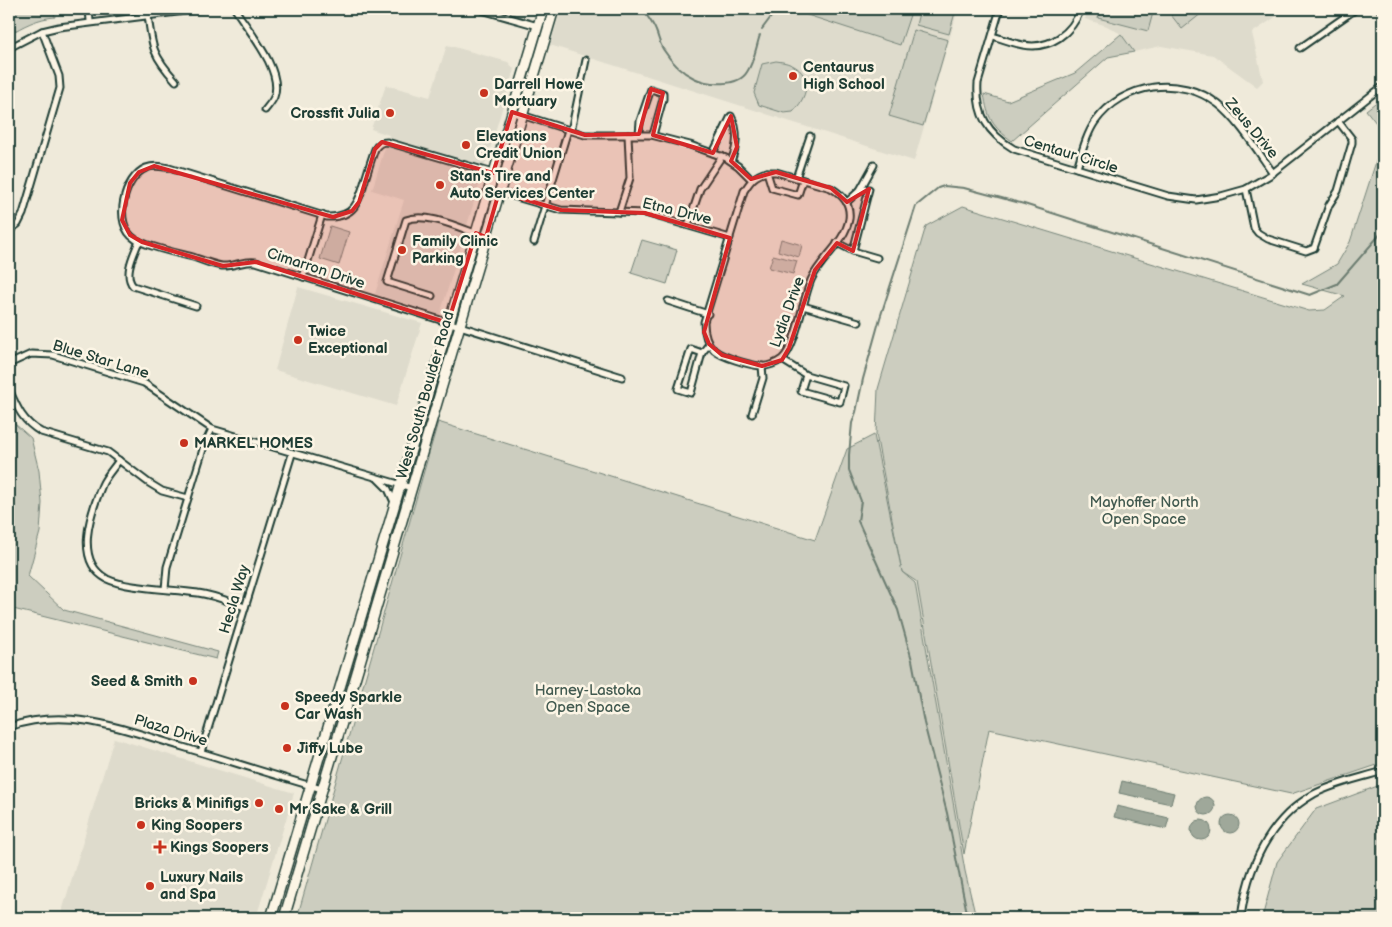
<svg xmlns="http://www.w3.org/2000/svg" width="1392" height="927" font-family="'Balsamiq Sans',sans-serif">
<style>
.built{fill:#dedbcc}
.green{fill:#cccdbf;stroke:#76857a}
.water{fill:#9fa89a;stroke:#6c7d71}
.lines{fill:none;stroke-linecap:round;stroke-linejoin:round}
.stream{stroke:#6c7d71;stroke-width:2}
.street-casing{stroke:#1f3d34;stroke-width:9}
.secondary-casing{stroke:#1f3d34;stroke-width:11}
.primary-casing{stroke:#1f3d34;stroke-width:12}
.street{stroke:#fcf5e5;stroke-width:5}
.secondary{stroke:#fcf5e5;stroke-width:8}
.primary{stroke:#fcf5e5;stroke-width:9}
.marked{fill:#d62828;fill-opacity:0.2;stroke:#d62828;stroke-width:4;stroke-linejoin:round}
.poi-dot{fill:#c8321e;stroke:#fcf5e5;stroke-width:2}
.labels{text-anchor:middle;stroke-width:5;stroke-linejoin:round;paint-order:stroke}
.poi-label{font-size:15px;font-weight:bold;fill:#1f3d34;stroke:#fcf5e5;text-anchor:start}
.street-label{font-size:15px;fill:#1f3d34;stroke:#fcf5e5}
.park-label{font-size:15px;fill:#425a50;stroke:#fcf5e5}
</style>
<rect width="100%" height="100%" fill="#efeada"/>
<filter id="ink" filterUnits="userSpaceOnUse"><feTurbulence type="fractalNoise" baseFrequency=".02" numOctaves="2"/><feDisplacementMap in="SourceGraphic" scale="10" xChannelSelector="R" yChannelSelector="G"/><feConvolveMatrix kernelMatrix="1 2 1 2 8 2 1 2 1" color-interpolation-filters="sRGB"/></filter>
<g filter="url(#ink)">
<g class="built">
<polygon points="561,9 958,9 914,161 550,45"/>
<polygon points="1088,9 1287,9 1252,33 1263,81 1257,87 1213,55 1161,46 1134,52 1121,34 1107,26 1085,19"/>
<polygon points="447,45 508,62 514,69 440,315 375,294 404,200 372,190 389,135 371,129 386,85 430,97"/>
<polygon points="298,287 422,323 396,406 275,370"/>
<polygon points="114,738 294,793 256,918 60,918"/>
</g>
<g class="green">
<path d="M9 9H54L55 17C39 18 22 26 9 35Z"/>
<polygon points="799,9 912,9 900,45 798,12"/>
<polygon points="920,9 956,9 949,34 916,25"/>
<polygon points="1101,9 1154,9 1148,31 1098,18"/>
<polygon points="1179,9 1199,9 1202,13 1182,29 1171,15"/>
<polygon points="914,30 948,40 923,126 889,116"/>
<path d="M1121 34 1134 52 1108 57 1012 141C992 126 988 119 984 94L1008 101 1075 73Z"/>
<path d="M776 61C809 64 815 89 793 112L784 113 759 105 754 93 762 64Z"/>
<polygon points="1383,97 1383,132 1366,110"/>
<polygon points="1383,140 1383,763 1291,794 989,729 964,854 917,582 902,572 876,434 878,389 926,226 963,206 1309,311 1325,310 1345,296 1302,284 1337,264 1350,242"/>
<polygon points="330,226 349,232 339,265 320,259"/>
<polygon points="781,239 802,245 799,257 778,251"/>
<polygon points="642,240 677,250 667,284 631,273"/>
<polygon points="773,255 797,261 793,274 769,268"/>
<polygon points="9,413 15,424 31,438 39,471 42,503 40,532 28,576 64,610 218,652 216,659 9,608"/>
<polygon points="438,422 815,540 847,449 874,435 902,572 915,583 965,871 976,918 297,918"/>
<polygon points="1383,784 1383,918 1262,918 1277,862 1316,809"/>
</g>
<g class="water">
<polygon points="1122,781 1174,793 1171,804 1119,793"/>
<circle cx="1206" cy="806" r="9"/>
<polygon points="1117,806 1169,818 1166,829 1114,817"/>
<circle cx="1230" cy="824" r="9"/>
<circle cx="1201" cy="830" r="10"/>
</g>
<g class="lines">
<g class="stream">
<path d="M642 9C647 16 653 23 656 31 659 38 659 43 663 49 670 60 681 72 694 78 708 85 738 87 747 72 754 62 756 47 760 35"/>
<polyline points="762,29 777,9"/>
<polyline points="1383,179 1378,189 1383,210"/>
<polyline points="968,918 947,813 924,723 912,660 898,610 858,521 861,501 849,470 849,455 852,423 856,412 863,379 880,318 916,206 938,188 944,186 964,188 1024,204 1310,295 1337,284 1383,231"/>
</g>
<g class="street-casing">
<g id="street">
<polyline points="89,9 90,21"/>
<path d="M235 9C248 30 284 71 274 97 272 102 268 106 265 110"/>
<polyline points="478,9 538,26"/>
<path d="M1000 9 978 83C976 114 987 133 1014 149L1168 196 1196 200 1221 196 1246 189 1270 175 1383 86"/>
<path d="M148 15C152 48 153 56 176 81"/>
<path d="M993 36C1002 39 1013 43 1023 45 1050 50 1072 33 1081 9"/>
<polyline points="9,48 42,31 59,27 201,9"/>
<polyline points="1300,48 1356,9"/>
<polyline points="512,112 585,135 651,135 690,145 726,158 738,166 751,179"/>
<polyline points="571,131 586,60"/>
<polyline points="639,134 640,121 651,89 663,93 663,99 653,135"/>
<path d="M713 153 731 116C739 130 737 147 731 161"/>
<path d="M1077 168C1082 152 1086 135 1095 122 1124 82 1180 75 1218 104 1238 119 1258 152 1273 173"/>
<path d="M767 172H776L831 188C843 195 851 204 849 219 845 243 820 259 811 280 803 299 796 347 782 359 777 363 767 367 761 366 749 365 722 357 714 350 706 342 704 333 704 322L744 191C751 180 755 175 767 172Z"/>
<polyline points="767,172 772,188 798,195 803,180"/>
<path d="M493 173 387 142C381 142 378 144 375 149 371 160 368 170 365 180 359 202 354 218 327 217L169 168C161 166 154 165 146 168 124 177 112 224 135 239 148 247 177 253 193 257 202 260 213 265 222 266 234 267 243 260 256 262L622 377"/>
<polyline points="796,178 810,136"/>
<polyline points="1246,189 1254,228 1258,233 1268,239 1306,251 1314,248 1329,205 1338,191 1352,143 1352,139 1338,121"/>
<polyline points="860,190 874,165"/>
<polyline points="499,192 561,210 645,213 730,238"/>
<polyline points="847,202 860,190 869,189 853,251"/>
<polyline points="619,212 630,178 628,135"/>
<polyline points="688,225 700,189 722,156"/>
<polyline points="9,231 18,224 23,214 60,88 59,76 42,31"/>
<path d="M139 241C134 254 123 274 133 286L196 306"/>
<polyline points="534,242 568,130"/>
<polyline points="837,243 853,251 877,258"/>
<polyline points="303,277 322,215"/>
<path d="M432 296 387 282 406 220C428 211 464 230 486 237"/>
<polyline points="668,301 708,314"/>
<polyline points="803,306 859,322"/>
<polyline points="702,353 691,349 678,389 691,393 702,353 709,344"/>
<polyline points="782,360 806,375 844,386 840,402 801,391 806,375"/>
<polyline points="9,364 31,354 53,355 144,383 212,429 412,488"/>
<path d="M9 389C17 408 23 422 41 432L108 452 149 483 162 491 188 498"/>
<polyline points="752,414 763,378 762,366"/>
<path d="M119 460C114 468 106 476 102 485 91 512 73 561 107 579 127 589 173 589 198 593 214 595 230 602 245 607"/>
<polyline points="378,479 388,489 394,502"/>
<polyline points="165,589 167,567 204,446 212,429"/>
<path d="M9 727C70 706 125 730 183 747 230 761 276 776 322 789"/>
<polyline points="201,752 292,454"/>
<path d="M1241 918C1247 869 1268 820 1314 794 1335 783 1361 778 1383 771"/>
</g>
</g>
<g class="secondary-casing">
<polyline id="secondary" points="1381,9 1383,12"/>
</g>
<g class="primary-casing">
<g id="primary">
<polyline points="271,918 543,9"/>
<polyline points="284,918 554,9"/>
</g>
</g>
<use href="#street" class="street"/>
<use href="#secondary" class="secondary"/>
<use href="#primary" class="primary"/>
</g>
</g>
<path class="marked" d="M651 89 663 93 653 135 713 153 731 116 737 147 731 161 751 179 776 172 831 188 847 202 869 189 853 251 837 243 815 270 789 348 782 360 762 366 722 355 709 344 704 332 730 238 645 213 561 210 499 192 486 237 476 233 448 323 256 262 223 266 142 242 130 235 122 220 130 183 139 172 154 166 333 217 352 211 359 202 375 149 382 142 493 173 512 112 585 135 639 134Z"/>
<g class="poi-dot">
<circle cx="793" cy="76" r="5"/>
<circle cx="484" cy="93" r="5"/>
<circle cx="390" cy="113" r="5"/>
<circle cx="466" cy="145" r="5"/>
<circle cx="440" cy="185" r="5"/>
<circle cx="402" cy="250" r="5"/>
<circle cx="298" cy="340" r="5"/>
<circle cx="184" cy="443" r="5"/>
<circle cx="193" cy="681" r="5"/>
<circle cx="285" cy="706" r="5"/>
<circle cx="287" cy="748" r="5"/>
<circle cx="259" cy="803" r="5"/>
<circle cx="279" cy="809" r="5"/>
<circle cx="141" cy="825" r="5"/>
<path d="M157.5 839.5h5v5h5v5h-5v5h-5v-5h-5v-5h5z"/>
<circle cx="150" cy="886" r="5"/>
</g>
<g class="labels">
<g class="poi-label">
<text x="803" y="72">Centaurus<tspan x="803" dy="17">High School</tspan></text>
<text x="494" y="89">Darrell Howe<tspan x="494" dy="17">Mortuary</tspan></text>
<text x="380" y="118" text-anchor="end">Crossfit Julia</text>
<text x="476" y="141">Elevations<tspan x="476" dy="17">Credit Union</tspan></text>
<text x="450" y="181">Stan's Tire and<tspan x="450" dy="17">Auto Services Center</tspan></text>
<text x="412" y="246">Family Clinic<tspan x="412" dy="17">Parking</tspan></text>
<text x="308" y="336">Twice<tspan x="308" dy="17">Exceptional</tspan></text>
<text x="194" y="448">MARKEL HOMES</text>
<text x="183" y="686" text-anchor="end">Seed &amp; Smith</text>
<text x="295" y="702">Speedy Sparkle<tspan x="295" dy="17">Car Wash</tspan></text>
<text x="297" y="753">Jiffy Lube</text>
<text x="249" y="808" text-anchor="end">Bricks &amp; Minifigs</text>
<text x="289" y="814">Mr Sake &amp; Grill</text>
<text x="151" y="830">King Soopers</text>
<text x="170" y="852">Kings Soopers</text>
<text x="160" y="882">Luxury Nails<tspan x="160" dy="17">and Spa</tspan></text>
</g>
<g class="street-label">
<text transform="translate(1252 128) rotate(50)" y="5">Zeus Drive</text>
<text transform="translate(1071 154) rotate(17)" y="5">Centaur Circle</text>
<text transform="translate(677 211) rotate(14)" y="5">Etna Drive</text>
<text transform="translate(316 268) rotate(18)" y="5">Cimarron Drive</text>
<text transform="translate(787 312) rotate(-70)" y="5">Lydia Drive</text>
<text transform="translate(101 359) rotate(17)" y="5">Blue Star Lane</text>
<text transform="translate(425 395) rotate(-74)" y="5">West South Boulder Road</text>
<text transform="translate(234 599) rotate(-73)" y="5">Hecla Way</text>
<text transform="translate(171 730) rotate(17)" y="5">Plaza Drive</text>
</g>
<g class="park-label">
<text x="1144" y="507">Mayhoffer North<tspan x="1144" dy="17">Open Space</tspan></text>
<text x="588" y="695">Harney-Lastoka<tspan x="588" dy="17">Open Space</tspan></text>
</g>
</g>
<rect width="1392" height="927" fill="none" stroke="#fcf5e5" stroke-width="30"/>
<rect x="15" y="15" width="1362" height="897" fill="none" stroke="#1f3d34" stroke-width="2" filter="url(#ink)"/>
</svg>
